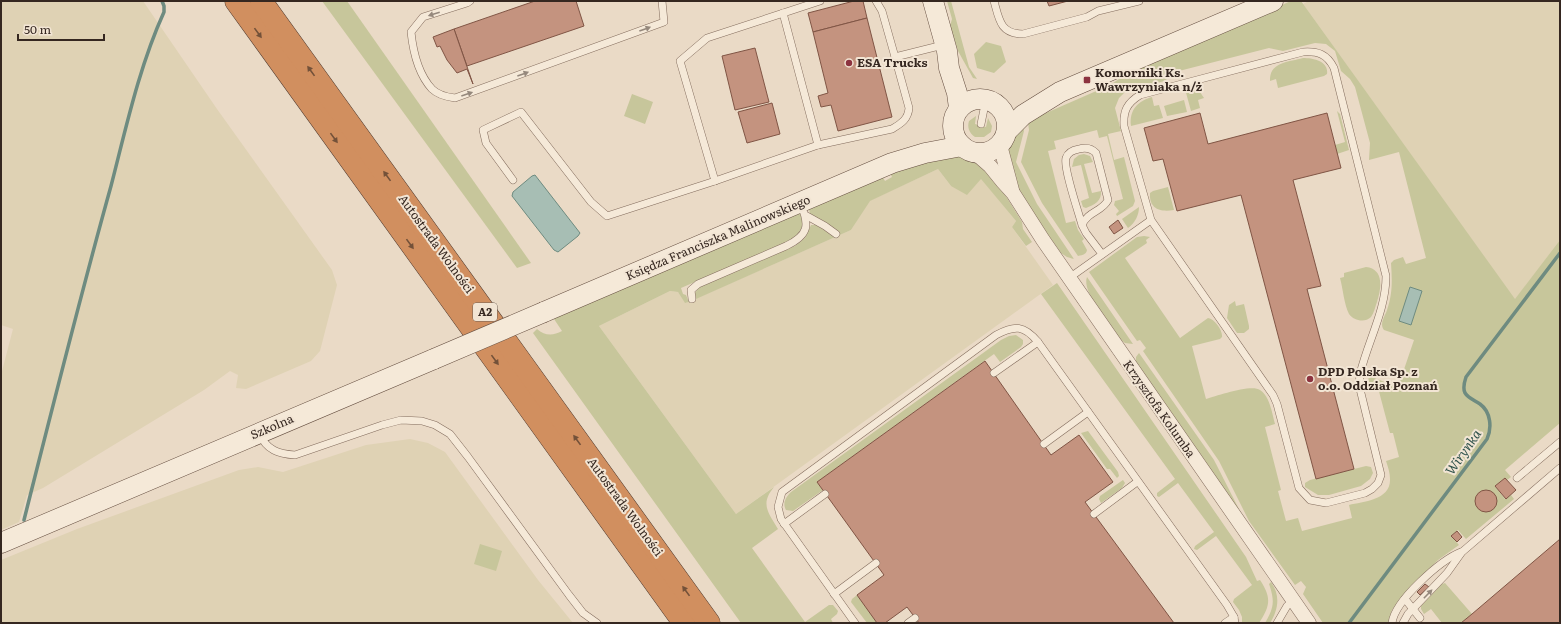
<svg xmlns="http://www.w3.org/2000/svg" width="1561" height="624" font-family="Literata,serif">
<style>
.farmland{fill:#dfd2b4}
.green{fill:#c7c69b}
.water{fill:#a7beb4;stroke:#6e8b80}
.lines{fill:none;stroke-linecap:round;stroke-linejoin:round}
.stream{stroke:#6e8b80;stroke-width:3.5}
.building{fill:#c4937f;stroke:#805545}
.lane-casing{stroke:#836c5d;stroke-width:8}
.street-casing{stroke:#836c5d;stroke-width:15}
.secondary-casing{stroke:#654e40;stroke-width:21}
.highway-casing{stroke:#513c31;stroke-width:23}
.lane{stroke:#f5e9d8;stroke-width:7}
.street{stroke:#f5e9d8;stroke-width:14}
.secondary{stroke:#f5e9d8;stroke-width:20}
.highway{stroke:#d18f5f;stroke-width:22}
.secondary-bridge-casing{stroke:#654e40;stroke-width:21;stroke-linecap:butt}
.secondary-bridge{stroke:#f5e9d8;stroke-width:20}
.oneway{fill:#95887c}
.oneway2{fill:#735139}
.poi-dot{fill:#8c333f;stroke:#f2e5d4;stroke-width:1.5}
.labels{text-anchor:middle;stroke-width:4;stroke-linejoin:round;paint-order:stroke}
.shield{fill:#f2e5d4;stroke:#6e6056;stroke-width:1}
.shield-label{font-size:11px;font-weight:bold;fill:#352720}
.poi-label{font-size:12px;font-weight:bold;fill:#352720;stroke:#f2e5d4;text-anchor:start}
.street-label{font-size:12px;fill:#352720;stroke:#f2e5d4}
.water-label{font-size:13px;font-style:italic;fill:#30534c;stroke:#f2e5d4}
</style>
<rect width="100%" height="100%" fill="#eadac6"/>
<g class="farmland">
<polygon points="1,1 143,1 217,109 332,270 337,285 320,351 311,361 246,389 236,388 238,375 230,371 204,390 43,488 27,495 19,522 1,530 1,375 13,329 1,325"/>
<polygon points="1309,1 1560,1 1560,240 1515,300 1303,4"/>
<polygon points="938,169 951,186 981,178 1016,221 1012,227 1053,285 736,514 599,326 670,291 678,292 686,303 851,230 869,201"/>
<polygon points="410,439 428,443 445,452 538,580 573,623 1,623 1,560 77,529 239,470 258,467 283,472 366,445"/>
</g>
<g class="green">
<polygon points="322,1 347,1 531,263 517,268"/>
<polygon points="947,1 951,1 969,67 977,79 973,78 958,51 950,26 952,19"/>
<path d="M1291 1H1301L1515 299 1560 240V423L1505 470 1511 477 1507 480 1505 478 1495 486 1505 499 1511 495 1514 499 1466 539 1458 530 1451 536 1459 545 1438 560 1400 599 1392 610 1389 623H1323L1303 594 1306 587 1301 581 1295 585 1249 521 1219 461 1143 351 1146 348 1140 340 1137 341 1089 272 1137 237 1144 236 1150 237 1146 240 1147 243 1125 258 1180 338 1208 318C1215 319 1223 331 1222 337L1220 339 1192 346 1206 399C1217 396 1251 384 1260 390 1270 396 1272 414 1275 424L1265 427 1281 490 1278 491 1286 521 1298 518 1302 531 1352 518 1349 505C1363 502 1391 500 1390 479 1390 473 1388 467 1386 461L1399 457 1393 433H1390L1377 384 1367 386 1369 376 1398 387 1414 340 1384 330C1379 324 1385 316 1387 310 1393 293 1392 279 1391 263L1394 260 1403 257 1406 264 1426 258 1399 152 1369 160 1370 143 1355 87 1350 79 1341 71 1335 51 1326 44 1315 43 1283 51 1269 48 1179 71 1164 81 1124 93 1119 98 1115 108 1121 131 1108 134 1114 160 1124 157 1135 201 1133 206 1117 216 1116 214 1119 211 1114 205 1115 201 1123 199 1107 136 1099 138 1097 130 1054 141 1056 149 1048 151 1066 223 1075 221 1078 230 1084 239 1082 241 1087 250C1086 255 1082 255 1078 256L1042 203 1021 162 1029 130 1028 122 1030 120 1110 85 1137 67Z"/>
<polygon points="986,42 1001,46 1006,62 994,73 977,68 974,54"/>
<path d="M1303 58C1313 58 1329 61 1327 74L1324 76 1278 88 1276 79 1270 81C1269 62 1289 62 1303 58Z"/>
<polygon points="1193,88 1200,92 1204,98 1198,100 1200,108 1191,111 1185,89"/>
<polygon points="632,94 653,102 645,124 624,116"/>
<path d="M1152 97 1154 106 1159 105 1163 118 1131 126C1129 110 1138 101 1152 97Z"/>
<polygon points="1184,100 1187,112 1167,116 1164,106"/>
<polygon points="1337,111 1340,114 1349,150 1337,154 1335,145 1345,142"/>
<path d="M976 116 975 124 986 127 988 118 992 126 991 132 984 137H975C969 133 967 127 969 121Z"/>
<polygon points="1022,123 1024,131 1016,162 1037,204 1074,259 1067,257 1061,253 1030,209 1019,190 1008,151 1016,130"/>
<polygon points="956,154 981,165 999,185 1022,222 1023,229 1032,242 1026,246 1012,227 1016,221 981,179 967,195 951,186 938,169 870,201 851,230 696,299 695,293 699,287 795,246 805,238 811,225 817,225 835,237 839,232 810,214 809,209 881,174 885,181 892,177 889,171"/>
<path d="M1084 154 1090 156 1093 162 1084 164 1092 193 1101 191C1102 201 1094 205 1086 208L1083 207 1081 201 1089 198 1081 165 1072 167 1074 159 1079 155Z"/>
<path d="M1168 187 1174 210C1161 212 1149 210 1150 193L1153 191Z"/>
<path d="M1139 207C1139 215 1135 223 1128 228L1122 219Z"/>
<path d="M797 212C810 219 800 233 792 240L681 288 683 294 686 295 689 302 685 303 678 292 670 291 599 326 736 514 774 487C760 504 768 512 778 529L752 548 805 622 829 605H833L838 611 837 614 831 619 833 623H741L533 333 537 329C545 336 553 336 562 331L552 316Z"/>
<path d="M1366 267C1385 269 1381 290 1377 302 1375 307 1374 313 1371 317 1365 323 1354 321 1349 314 1344 304 1343 289 1340 278L1344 277V273Z"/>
<path d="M1087 277 1133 344 1125 343 1120 339C1111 326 1081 292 1087 277Z"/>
<path d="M1057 283 1246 557 1257 581 1260 580C1272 598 1270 606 1259 623H1242V617L1239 610 1233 602 1234 599 1252 585 1216 536 1197 550 1194 549 1195 546 1214 532 1178 483 1159 497 1157 496V493L1175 479 1041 294Z"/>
<polygon points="1235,301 1236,306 1244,304 1249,326 1249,329 1244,333 1237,333 1227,318 1229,305"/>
<path d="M1016 335 1023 340V344L1021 347 1000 362 994 354 817 482 823 490 793 511 786 510C782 503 786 497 791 492L1001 340 1009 336Z"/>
<polygon points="1139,353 1214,460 1246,523 1136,362 1136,357"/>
<polygon points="1088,431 1118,472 1119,476 1117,478 1110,469 1107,469 1081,433"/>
<polygon points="1366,466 1371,467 1373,473 1370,479 1361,486 1329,495 1318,495 1305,487 1305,483 1310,480"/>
<polygon points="1123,480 1125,483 1122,488 1101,503 1099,499 1100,496"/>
<polygon points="480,544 502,551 496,571 474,564"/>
<path d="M1271 582C1281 596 1278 610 1270 623H1265C1274 608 1275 601 1269 584Z"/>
<polygon points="1445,583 1472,614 1461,623 1442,623 1431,609 1424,614 1421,609 1421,606 1442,584"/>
<polygon points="857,595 877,623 867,623 851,602 852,599"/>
</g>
<g class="water">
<polygon points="535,175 580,233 578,236 558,252 554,250 512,196 513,192 532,176"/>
<polygon points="1410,287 1422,291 1411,325 1399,321"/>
</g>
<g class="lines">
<g class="stream">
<path d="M24 520C52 409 80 297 111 186 126 128 139 67 164 12V6L162 1"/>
<path d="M1349 623 1487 439C1492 428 1491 412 1480 404 1467 396 1460 395 1466 377L1560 253"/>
</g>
</g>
<g class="building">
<polygon points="535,1 576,1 584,26 467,66 454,29"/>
<polygon points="854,1 863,1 867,18 813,32 808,13"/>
<polygon points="1047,1 1068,1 1049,6"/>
<polygon points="867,18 892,117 838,131 831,105 821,107 818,96 828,93 813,32"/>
<polygon points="454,29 473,84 467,69 457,73 447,60 440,46 437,47 433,37"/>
<polygon points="755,48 769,102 735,110 722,56"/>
<polygon points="772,103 780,134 747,143 738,112"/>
<polygon points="1200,113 1208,144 1327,113 1341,168 1293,180 1321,286 1307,289 1354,469 1316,479 1241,195 1177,211 1163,159 1153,161 1144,128"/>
<polygon points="1118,220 1123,228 1114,234 1109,227"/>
<polygon points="985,361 1051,455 1079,435 1113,482 1085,502 1174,623 919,623 907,607 885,623 877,623 857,595 884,575 817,482"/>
<polygon points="1505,478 1516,490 1506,499 1495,486"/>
<circle cx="1486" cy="501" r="11"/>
<polygon points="1457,531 1462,537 1457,542 1451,536"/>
<polygon points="1560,539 1560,623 1461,623 1472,614"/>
<polygon points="1425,584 1429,587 1420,595 1417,592"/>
</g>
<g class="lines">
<g class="lane-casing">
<g id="lane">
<path d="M470 1 467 3 423 17 411 32C413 51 419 75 432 89 438 95 447 97 455 98L664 22 662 1"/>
<polyline points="876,1 882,11 895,57 943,45"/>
<path d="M994 1C999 19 1000 34 1023 34L1087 17 1098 11 1139 1"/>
<polyline points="783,13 818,145"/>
<polyline points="981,124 986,99"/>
<polyline points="513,180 486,143 483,130 521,112 591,202 607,216 715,181 680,61 707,38 820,1"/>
<path d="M715 181 818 145 892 129C902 123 908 119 909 108L895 57"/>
<polyline points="807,216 825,226 836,234"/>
<path d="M1082 225C1088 211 1102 212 1108 200L1096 153C1091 148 1086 147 1079 149 1073 150 1068 152 1066 158 1063 167 1079 214 1082 225L1086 233 1102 254"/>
<path d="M1069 278 1151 220 1273 395 1277 404 1299 488 1310 500 1326 503 1365 493 1372 489 1378 483 1381 475 1359 385 1360 374C1368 341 1386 310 1386 276L1334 68C1327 54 1318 51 1303 52L1140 95C1127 103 1123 111 1124 126L1151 220"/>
<path d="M692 299 691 290 698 284 786 246C809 235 810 225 800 203"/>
<polyline points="994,373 1038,342"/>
<path d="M260 434C266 450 279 454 295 455L382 425 401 420 422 421 435 425 450 434 468 457 569 595 583 613 597 623"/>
<polyline points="1044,444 1088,412"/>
<polyline points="1517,478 1560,442"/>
<polyline points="1094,514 1137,482"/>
<polyline points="784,524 825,494"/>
<polyline points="834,594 876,563"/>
<polyline points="1405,599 1420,618"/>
<path d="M855 623 781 519 778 507 782 492 996 335C1015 325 1024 325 1038 342L1227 605 1234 617 1235 623"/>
<polyline points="908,623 915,618"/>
<polyline points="1225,623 1234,617"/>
<polyline points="1277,623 1287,606 1293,601"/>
<path d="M1392 623C1395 600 1441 560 1461 552"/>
<polyline points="1403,623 1408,614 1447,573 1462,552 1560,468"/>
</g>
</g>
<g class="street-casing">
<g id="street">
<polyline points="1000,145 1012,190"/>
<polyline points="974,152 990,166 1003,182 1013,193 1043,240 1309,623"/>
</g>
</g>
<g class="secondary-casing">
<g id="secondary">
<polyline points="933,1 947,51 949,68 957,93 959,108"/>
<circle cx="980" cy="126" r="27"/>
<polyline points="1008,130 1023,115 1060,92 1273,1"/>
<polyline points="544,312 892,163 925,153 962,146"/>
<polyline points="1,543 434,359"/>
</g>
</g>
<g class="highway-casing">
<g id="highway">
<polyline points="236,1 684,623"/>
<polyline points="261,1 709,623"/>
</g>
</g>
<use href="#lane" class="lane"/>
<use href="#street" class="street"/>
<use href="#secondary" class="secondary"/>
<use href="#highway" class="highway"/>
<g class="secondary-bridge-casing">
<polyline id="secondary-bridge" points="434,359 544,312"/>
</g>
<use href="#secondary-bridge" class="secondary-bridge"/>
</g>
<defs><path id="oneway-solid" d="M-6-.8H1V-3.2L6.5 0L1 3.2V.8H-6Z"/></defs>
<g class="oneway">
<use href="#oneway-solid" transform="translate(434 14) rotate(163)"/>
<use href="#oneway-solid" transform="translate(645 29) rotate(-20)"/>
<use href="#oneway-solid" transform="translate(523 74) rotate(-20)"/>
<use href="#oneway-solid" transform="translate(467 94) rotate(-19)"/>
<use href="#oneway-solid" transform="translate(1428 594) rotate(-46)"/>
</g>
<g class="oneway2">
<use href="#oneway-solid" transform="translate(258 33) rotate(54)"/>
<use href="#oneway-solid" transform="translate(311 71) rotate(-126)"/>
<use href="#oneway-solid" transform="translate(334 138) rotate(54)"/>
<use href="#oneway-solid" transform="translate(387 176) rotate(-126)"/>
<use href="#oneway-solid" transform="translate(410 244) rotate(54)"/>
<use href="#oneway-solid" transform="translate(495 360) rotate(54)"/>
<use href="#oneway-solid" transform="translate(577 440) rotate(-126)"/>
<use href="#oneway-solid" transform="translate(686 591) rotate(-126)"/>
</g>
<g class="poi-dot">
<circle cx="849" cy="63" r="4"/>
<rect x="1083" y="76" width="8" height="8" rx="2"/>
<circle cx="1310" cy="379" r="4"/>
</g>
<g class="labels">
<rect class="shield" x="473" y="303" width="24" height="18" rx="3"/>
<g class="shield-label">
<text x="485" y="316">A2</text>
</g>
<g class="poi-label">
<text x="857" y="67">ESA Trucks</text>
<text x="1095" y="77">Komorniki Ks.<tspan x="1095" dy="14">Wawrzyniaka n/ż</tspan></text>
<text x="1318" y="376">DPD Polska Sp. z<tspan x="1318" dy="14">o.o. Oddział Poznań</tspan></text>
</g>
<g class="street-label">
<text transform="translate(718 238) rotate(-23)" y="4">Księdza Franciszka Malinowskiego</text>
<text transform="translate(436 244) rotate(54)" y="4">Autostrada Wolności</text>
<text transform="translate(1159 409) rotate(55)" y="4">Krzysztofa Kolumba</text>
<text transform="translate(272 427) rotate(-23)" y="4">Szkolna</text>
<text transform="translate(625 507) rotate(54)" y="4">Autostrada Wolności</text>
</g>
<g class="water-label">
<text transform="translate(1463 452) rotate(-55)" y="5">Wirynka</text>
</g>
</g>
<rect width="1561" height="624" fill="none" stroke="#352720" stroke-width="4"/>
<path d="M18 34v6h86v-6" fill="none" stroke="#352720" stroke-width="2"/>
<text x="24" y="34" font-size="12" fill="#352720" stroke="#f2e5d4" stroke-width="3" paint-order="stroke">50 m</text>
</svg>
